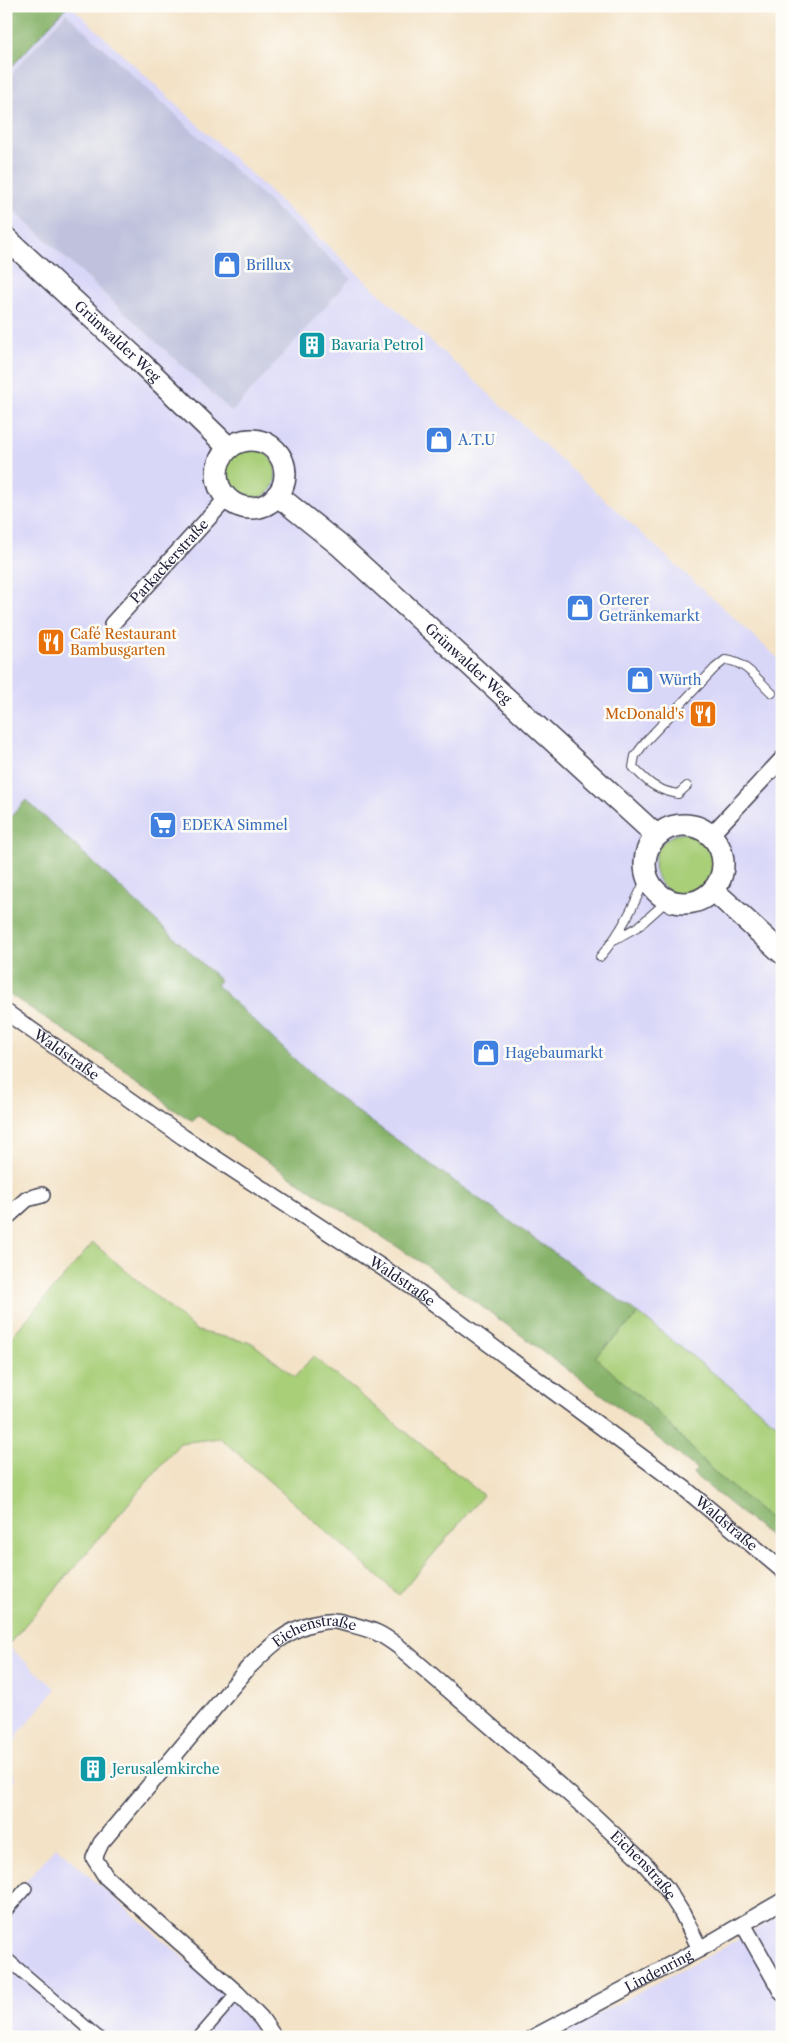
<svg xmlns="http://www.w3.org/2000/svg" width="788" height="2043" font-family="'Libre Caslon Text',serif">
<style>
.built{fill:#d9d7f8}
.industrial{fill:#c0c2dd}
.green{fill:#a9cf79;stroke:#66785a}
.forest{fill:#86b269;stroke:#546a52}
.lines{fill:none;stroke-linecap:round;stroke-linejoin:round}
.service-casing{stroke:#413f50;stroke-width:10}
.pedestrian-casing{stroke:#413f50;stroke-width:14}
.minor-casing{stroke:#413f50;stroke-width:18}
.secondary-casing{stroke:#413f50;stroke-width:24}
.service{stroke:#fff;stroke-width:8}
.pedestrian{stroke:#fff;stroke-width:11}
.minor{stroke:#fff;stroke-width:15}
.secondary{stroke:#fff;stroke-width:21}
.labels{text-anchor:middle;stroke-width:5;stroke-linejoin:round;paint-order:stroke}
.shop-label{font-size:14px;fill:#366cbe;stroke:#fdfcf7;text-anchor:start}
.street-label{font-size:14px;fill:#22223b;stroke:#fdfcf7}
.culture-label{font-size:14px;fill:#0d838f;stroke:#fdfcf7;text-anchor:start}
.food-label{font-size:14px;fill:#c56008;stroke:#fdfcf7;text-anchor:start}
</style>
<rect width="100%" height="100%" fill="#fdfcf7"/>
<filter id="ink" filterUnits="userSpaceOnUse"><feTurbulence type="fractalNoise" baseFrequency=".02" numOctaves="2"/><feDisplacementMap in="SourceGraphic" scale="10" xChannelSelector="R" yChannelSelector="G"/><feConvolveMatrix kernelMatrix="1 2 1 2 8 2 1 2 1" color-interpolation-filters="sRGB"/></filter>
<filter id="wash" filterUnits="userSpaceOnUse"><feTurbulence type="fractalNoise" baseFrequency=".0096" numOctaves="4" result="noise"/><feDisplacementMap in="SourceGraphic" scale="20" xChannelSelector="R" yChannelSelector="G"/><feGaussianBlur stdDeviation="1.12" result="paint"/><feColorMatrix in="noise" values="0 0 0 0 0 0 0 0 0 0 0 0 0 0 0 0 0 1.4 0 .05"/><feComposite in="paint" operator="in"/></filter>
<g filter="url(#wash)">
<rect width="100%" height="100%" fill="#f3e2c6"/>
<g class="built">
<polygon points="67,6 71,6 358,274 782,662 782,1428 639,1314 326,1089 216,985 220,980 26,800 6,822 6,203 232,412 66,13 6,80 6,73"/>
<polygon points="6,1644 56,1689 20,1732 8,1756 15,1779 6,1791"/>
<polygon points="56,1847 235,2003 261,2037 6,2037 6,1903"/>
<polygon points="782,1913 782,2037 553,2037 725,1947"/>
</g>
<polygon class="industrial" points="66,13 351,278 232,412 6,203 6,80"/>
<g class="green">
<circle cx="250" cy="474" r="26"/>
<circle cx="685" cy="864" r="31"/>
<polygon points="93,1243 197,1331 252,1343 295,1377 313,1356 483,1495 399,1595 220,1438 180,1443 8,1645 6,1644 6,1343"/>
<polygon points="639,1314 782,1428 782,1528 717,1475 658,1413 595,1357"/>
</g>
<g class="forest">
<polygon points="6,6 67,6 6,73"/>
<polygon points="26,800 220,980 216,985 326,1089 639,1314 595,1357 658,1413 717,1475 782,1528 782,1546 693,1474 697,1469 604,1396 425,1265 197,1115 193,1121 168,1106 152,1088 6,992 6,822"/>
</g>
</g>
<g filter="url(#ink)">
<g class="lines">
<g class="service-casing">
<g id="service">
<path d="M687 786 678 794C656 790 648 783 633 767L635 756 646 741 715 668 725 660C745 661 758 680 772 693"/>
<polyline points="616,939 639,926 668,900"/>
<path d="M600 957C621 933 634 905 647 876"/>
</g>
</g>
<g class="pedestrian-casing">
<g id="pedestrian">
<polyline points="6,1911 26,1888"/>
<polyline points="6,1958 98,2037"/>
<polyline points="199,2037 237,1993"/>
</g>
</g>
<g class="minor-casing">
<g id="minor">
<path id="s1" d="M112 624 227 498"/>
<polyline points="710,836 782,759"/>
<path id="s2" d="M6 1012 183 1137 412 1287 684 1488 782 1570"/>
<polyline points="6,1218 27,1199 42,1195"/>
<polyline points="743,1924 782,1993"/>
<path id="s3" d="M274 2037 261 2018 237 1993 106 1877 94 1858 101 1843 248 1668C268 1648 286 1630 314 1623 320 1622 328 1620 334 1621 340 1621 346 1624 353 1625 375 1631 379 1632 398 1646L590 1812 644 1863 666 1888 682 1913 700 1949"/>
<path id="s4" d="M534 2037 700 1949 782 1901"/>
</g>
</g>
<g class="secondary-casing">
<g id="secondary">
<path id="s5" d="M6 238 138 360 229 448"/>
<circle cx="251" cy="474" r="34"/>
<path id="s6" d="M277 495 339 545 657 836"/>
<circle cx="684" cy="864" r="39"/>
<polyline points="713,890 782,953"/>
</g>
</g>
<use href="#service" class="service"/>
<use href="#pedestrian" class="pedestrian"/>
<use href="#minor" class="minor"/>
<use href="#secondary" class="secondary"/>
</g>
</g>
<defs>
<g id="shop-square" transform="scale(1.4375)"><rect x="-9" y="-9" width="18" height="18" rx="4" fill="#3f7fe0" stroke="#fdfcf7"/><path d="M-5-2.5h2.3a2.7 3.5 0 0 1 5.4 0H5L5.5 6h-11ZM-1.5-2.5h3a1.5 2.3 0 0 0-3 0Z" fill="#fff"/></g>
<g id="building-square" transform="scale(1.4375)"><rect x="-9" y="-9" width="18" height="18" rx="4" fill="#0f9aa8" stroke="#fdfcf7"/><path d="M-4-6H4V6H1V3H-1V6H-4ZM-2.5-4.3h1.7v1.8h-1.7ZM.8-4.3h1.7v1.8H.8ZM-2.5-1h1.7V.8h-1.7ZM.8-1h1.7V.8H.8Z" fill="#fff"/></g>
<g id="restaurant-square" transform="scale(1.4375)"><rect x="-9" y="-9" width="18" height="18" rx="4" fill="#e8710a" stroke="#fdfcf7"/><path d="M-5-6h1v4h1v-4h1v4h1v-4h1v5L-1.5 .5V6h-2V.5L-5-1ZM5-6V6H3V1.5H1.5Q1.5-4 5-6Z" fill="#fff"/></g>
<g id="supermarket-square" transform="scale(1.4375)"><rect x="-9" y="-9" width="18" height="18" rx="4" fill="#3f7fe0" stroke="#fdfcf7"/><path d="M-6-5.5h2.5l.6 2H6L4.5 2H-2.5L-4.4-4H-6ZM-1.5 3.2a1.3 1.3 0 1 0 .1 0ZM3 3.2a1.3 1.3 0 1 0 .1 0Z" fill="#fff"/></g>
</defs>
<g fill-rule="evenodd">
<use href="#shop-square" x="227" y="265"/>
<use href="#building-square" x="312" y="345"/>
<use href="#shop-square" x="439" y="440"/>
<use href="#shop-square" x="580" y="608"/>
<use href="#restaurant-square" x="51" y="642"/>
<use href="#shop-square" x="640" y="680"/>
<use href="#restaurant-square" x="703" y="714"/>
<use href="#supermarket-square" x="163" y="825"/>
<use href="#shop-square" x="486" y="1053"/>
<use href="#building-square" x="93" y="1769"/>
</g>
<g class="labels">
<g class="shop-label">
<text x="246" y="270">Brillux</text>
<text x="458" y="445">A.T.U</text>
<text x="599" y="605">Orterer<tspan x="599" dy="16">Getränkemarkt</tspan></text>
<text x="659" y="685">Würth</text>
<text x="182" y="830">EDEKA Simmel</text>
<text x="505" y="1058">Hagebaumarkt</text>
</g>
<g class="street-label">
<text dy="5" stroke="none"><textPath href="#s5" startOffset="152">Grünwalder Weg</textPath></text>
<text dy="5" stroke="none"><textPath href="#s1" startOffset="85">Parkackerstraße</textPath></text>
<text dy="5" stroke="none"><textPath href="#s6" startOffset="255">Grünwalder Weg</textPath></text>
<text dy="5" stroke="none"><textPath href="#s2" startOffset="74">Waldstraße</textPath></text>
<text dy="5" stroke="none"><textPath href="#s2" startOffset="479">Waldstraße</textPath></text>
<text dy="5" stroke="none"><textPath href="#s2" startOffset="884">Waldstraße</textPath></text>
<text dy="5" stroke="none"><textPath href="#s3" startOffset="580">Eichenstraße</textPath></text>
<text dy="5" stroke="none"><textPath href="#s3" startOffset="1000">Eichenstraße</textPath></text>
<text dy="5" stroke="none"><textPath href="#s4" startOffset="141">Lindenring</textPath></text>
</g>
<g class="culture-label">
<text x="331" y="350">Bavaria Petrol</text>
<text x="112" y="1774">Jerusalemkirche</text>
</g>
<g class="food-label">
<text x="70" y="639">Café Restaurant<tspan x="70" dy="16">Bambusgarten</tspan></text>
<text x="684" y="719" text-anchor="end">McDonald's</text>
</g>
</g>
<rect width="788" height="2043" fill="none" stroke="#fdfcf7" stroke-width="25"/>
</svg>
